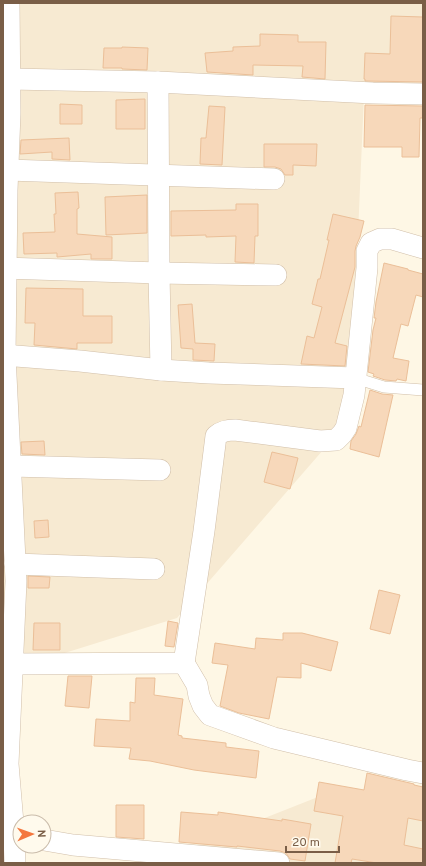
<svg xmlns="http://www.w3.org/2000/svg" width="426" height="866" font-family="Overpass,sans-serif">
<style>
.residential{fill:#f7ead2}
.building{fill:#f7d8ba;stroke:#ebbf98}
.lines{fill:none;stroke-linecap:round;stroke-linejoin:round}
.service-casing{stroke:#d1bfa9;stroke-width:12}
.minor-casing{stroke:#d1bfa9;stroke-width:22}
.service{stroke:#fff;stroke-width:11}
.minor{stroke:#fff;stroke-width:21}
</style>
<rect width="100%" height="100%" fill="#fef7e5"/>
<g class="residential">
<polygon points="3,3 423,3 423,97 364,95 350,419 177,618 55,656 3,664"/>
<polygon points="423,788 423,863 151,863 328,793"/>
</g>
<g class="building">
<polygon points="391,16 423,17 423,82 365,81 365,79 364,79 365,53 390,54"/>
<polygon points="260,34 298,35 298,42 326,42 325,79 302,77 303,66 253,65 253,75 207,72 205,53 233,51 233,47 260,46"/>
<polygon points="122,47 148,48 147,70 122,69 122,68 103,68 104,48 122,48"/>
<polygon points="145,99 145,129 116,129 116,100"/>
<polygon points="60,104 82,105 82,124 60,124"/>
<polygon points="365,105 423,106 423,118 420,118 419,157 402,157 402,147 364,147"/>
<polygon points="209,106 225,107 222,165 200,164 201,138 206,138"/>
<polygon points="69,138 70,160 52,159 52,152 20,154 21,140"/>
<polygon points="264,144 317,144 316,166 293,165 293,175 285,175 281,169 275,167 264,167"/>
<polygon points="78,192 79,208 77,209 77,234 112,237 112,259 91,259 91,254 57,257 57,253 24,254 23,233 55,232 54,214 56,214 55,193"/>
<polygon points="147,195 147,233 106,235 105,197"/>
<polygon points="236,204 258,204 258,236 255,236 254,263 235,262 236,236 206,237 206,235 171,236 171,211 236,210"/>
<polygon points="333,214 364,221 360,237 356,246 355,251 355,267 335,343 347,346 345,366 301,364 307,336 314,338 322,307 312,304 318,279 320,279 329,240 327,240"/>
<polygon points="384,263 408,269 408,270 423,274 423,297 416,295 408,326 401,324 393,358 409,361 406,381 397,379 396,381 385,380 373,376 374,374 368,372 373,330 376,318 374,318 376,302"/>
<polygon points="26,288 83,289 83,316 112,316 112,343 77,343 77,349 34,345 35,323 25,323"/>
<polygon points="192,304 195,343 215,344 214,361 193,360 193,349 181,348 178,305"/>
<polygon points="370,390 382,394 393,395 379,457 350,449 351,441 356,434 359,426 361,427"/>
<polygon points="44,441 45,455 22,454 21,442"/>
<polygon points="272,452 298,458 290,489 264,482"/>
<polygon points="48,520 49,537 35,538 34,521"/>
<polygon points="28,576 50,577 49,588 28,588"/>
<polygon points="379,590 400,595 390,634 370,629"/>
<polygon points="168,621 178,623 174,647 165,646"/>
<polygon points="34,623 60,623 60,650 33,650"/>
<polygon points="283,633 302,633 338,642 331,671 301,663 301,678 277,677 269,719 239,713 220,706 228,665 212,663 215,643 255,649 256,638 283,640"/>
<polygon points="68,676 92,676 89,708 65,706"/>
<polygon points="136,678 155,678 154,695 183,699 178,735 182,736 182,738 226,743 226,747 259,751 256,778 194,770 150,761 129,759 131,748 94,746 96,719 130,721 130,702 135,703"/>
<polygon points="367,773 414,784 414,785 423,787 423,821 408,818 404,845 423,849 423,863 377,863 352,859 351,863 335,863 343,816 314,811 319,782 364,790"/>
<polygon points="116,805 144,805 144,839 116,837"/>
<polygon points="181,812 218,815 218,812 282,821 282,819 311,824 305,861 290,859 286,853 280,851 237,846 237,847 179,842"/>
</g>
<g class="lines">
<g class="service-casing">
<polyline id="service" points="355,378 384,387 423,390"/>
</g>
<g class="minor-casing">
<g id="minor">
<polyline points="9,3 10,113 7,190 5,355 16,581 8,764 14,835 15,863"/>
<polyline points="10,79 158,82 373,93 423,94"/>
<polyline points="158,82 159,273 161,370"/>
<polyline points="8,170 274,179"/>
<polyline points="3,268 159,273 276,275"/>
<polyline points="3,355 80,361 161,370 209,373 355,378"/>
<polyline points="11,466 160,470"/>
<polyline points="15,564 154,569"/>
<polyline points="184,663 197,685 199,696 203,706 210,715 274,738 407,770 423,773"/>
<path d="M12 664 184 663 204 531 216 436C222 431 227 430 235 430L320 441 336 440 342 434 346 428 354 395 367 268V251L371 243 380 239H392L423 248"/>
<polyline points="44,840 73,845 279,863"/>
</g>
</g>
<use href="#service" class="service"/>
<use href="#minor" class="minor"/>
</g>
<rect width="426" height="866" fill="none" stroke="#7a5e47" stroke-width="8"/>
<g transform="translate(32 834) rotate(88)"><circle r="19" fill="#fffaed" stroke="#cabcab"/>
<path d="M0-3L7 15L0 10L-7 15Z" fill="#f4773e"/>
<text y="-6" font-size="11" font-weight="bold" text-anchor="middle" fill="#7a5e47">N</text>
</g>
<path d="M286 846v6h53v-6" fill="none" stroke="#7a5e47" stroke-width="2"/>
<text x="292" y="846" font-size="12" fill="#7a5e47" stroke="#fffaed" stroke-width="3" paint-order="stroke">20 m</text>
</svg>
